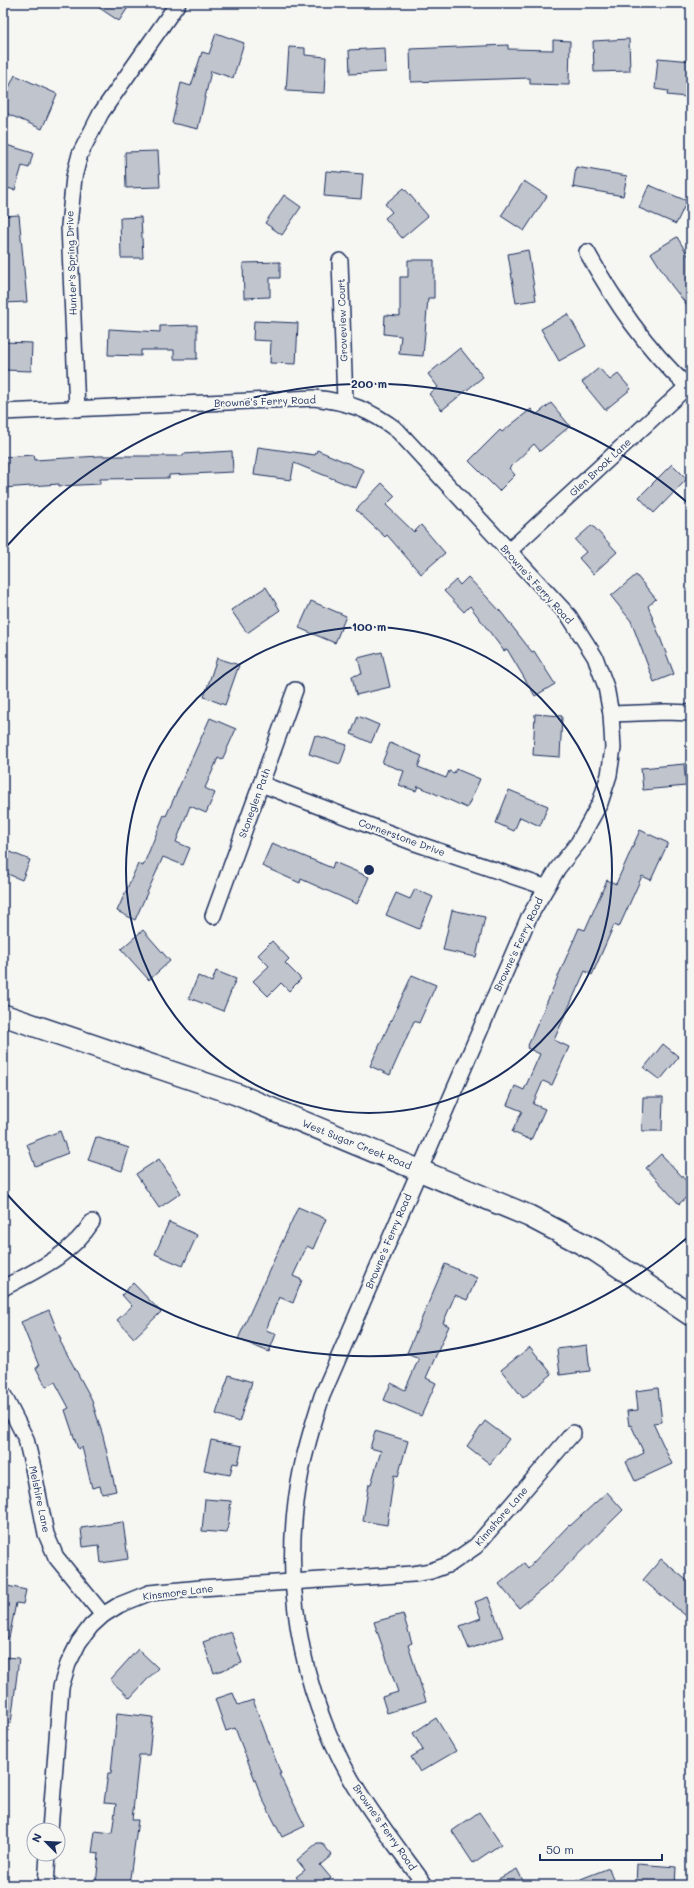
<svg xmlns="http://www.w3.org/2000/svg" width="694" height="1888" font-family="Mali,sans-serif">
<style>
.building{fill:#c0c4cd;stroke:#1b2f5e}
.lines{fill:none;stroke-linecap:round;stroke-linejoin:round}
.minor-casing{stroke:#1b2f5e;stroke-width:18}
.secondary-casing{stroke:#1b2f5e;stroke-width:24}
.minor{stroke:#f6f6f2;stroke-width:15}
.secondary{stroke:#f6f6f2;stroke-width:21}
.ring{fill:none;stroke:#1b2f5e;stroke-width:2}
.labels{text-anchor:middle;stroke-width:4;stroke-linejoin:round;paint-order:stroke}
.street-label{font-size:10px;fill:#1b2f5e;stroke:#f6f6f2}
.centre{fill:#1b2f5e;stroke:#f6f6f2;stroke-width:2}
.ring-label{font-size:12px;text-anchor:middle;font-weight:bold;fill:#1b2f5e;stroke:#f6f6f2;stroke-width:4;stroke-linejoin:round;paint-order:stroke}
</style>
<rect width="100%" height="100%" fill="#f6f6f2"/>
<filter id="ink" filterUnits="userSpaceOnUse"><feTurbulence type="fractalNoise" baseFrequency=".025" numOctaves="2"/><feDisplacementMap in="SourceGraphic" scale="8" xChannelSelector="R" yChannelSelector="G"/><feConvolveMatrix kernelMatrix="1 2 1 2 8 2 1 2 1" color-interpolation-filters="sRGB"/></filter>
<g filter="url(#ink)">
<g class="building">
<polygon points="92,3 131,3 119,21"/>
<polygon points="216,33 244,43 233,78 211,71 198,129 172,123 181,83 191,86 202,52 209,54"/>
<polygon points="629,39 630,71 594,72 593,41"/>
<polygon points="553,40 570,41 569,85 530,84 530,78 411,82 410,49 508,45 508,49 553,50"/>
<polygon points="289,47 305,48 305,55 326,57 324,93 286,91"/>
<polygon points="385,48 386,72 350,74 349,50"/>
<polygon points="658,58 691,61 686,97 667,95 668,91 655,89"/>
<polygon points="15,75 57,94 42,129 3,112 3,100"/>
<polygon points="3,144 33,153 29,168 22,166 15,190 3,187"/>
<polygon points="158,151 160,187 126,188 125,152"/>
<polygon points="576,167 627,176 623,196 573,187"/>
<polygon points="326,171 363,174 361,199 324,196"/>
<polygon points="524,181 547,196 524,231 501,216"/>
<polygon points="649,185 687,201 676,224 639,208"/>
<polygon points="404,188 428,216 402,238 385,218 392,212 385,204"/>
<polygon points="284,195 301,207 282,235 265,223"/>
<polygon points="19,215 27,302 3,303 3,216"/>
<polygon points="141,217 143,258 121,258 120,218"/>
<polygon points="677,237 691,260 691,310 672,286 651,253"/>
<polygon points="528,250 536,300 516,303 508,254"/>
<polygon points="408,260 434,260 434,298 428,298 423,356 399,354 401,336 384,334 385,315 400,316 400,277 408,277"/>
<polygon points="280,262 280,278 270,278 270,297 244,298 243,263"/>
<polygon points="568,314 586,346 559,361 541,329"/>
<polygon points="254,321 298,323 296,364 270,363 271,341 253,340"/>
<polygon points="197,325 197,359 174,359 174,350 141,350 141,356 108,355 109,329 160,332 160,326"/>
<polygon points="3,342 32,343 31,371 3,370"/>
<polygon points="460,348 483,377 442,410 429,394 438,387 428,374"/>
<polygon points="599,368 610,380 618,374 631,389 605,410 582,382"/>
<polygon points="551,403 570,426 540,451 534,444 509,468 515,475 499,491 469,461 500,430 502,432 531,409 536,415"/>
<polygon points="258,447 315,455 317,450 364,470 356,488 294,463 291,480 254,475"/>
<polygon points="232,451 233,472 169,475 169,478 100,479 100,484 59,486 59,484 3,488 3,457 34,455 35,460 99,456 183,456 183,454"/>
<polygon points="672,464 687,479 654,513 639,497"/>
<polygon points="382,483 395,496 386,505 414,532 421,525 445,553 421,574 387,535 385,537 356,510"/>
<polygon points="592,525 617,552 593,574 579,558 586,552 575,540"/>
<polygon points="636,575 656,599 648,606 674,674 654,682 631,621 611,596"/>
<polygon points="468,577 501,612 532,652 534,651 555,684 535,696 507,649 504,651 470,606 464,612 444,591 456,580 460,585"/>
<polygon points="266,587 280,610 247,633 231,610"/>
<polygon points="311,601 346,616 335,643 299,628"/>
<polygon points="382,652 390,687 356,695 352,676 362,674 358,658"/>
<polygon points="217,658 239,665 225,705 204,697"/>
<polygon points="535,714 562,716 560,757 533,755"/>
<polygon points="358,716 379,725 371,743 351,734"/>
<polygon points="210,718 236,729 222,760 218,758 205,788 215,793 206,813 190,806 176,842 190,848 183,865 163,857 135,920 117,911 138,864 143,866 164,815 166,816"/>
<polygon points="315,735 347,745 340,764 309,754"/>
<polygon points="390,743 422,756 418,767 446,778 449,771 454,773 456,769 480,779 467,808 418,786 416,791 399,785 404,771 382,763"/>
<polygon points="684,764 686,786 643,790 641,768"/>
<polygon points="509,790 548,806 540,826 520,817 514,831 496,823"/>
<polygon points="640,830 668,843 651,880 642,876 619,927 614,925 592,975 585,971 554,1040 569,1047 552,1085 543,1081 533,1104 545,1109 531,1140 512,1132 522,1111 507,1105 515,1086 524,1090 540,1054 527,1048 579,928 585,930 607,880 616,884"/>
<polygon points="272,843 332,868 334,862 369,877 357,904 301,879 300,883 262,866"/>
<polygon points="3,849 30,860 22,880 3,872"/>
<polygon points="415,889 433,897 419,929 386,915 396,893 410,899"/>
<polygon points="452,910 485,917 476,957 443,950"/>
<polygon points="143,930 170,961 149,980 121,949"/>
<polygon points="272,941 289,959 285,963 301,979 289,991 281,983 268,996 253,981 269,966 258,955"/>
<polygon points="216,971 236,979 223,1011 189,998 198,976 212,982"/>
<polygon points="412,975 436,985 419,1023 414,1021 390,1075 370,1066"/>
<polygon points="663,1044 679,1057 660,1080 644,1068"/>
<polygon points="643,1097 663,1097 662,1131 642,1131"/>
<polygon points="60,1131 68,1153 35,1166 27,1144"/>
<polygon points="96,1137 129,1148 122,1171 88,1160"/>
<polygon points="661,1154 691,1186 691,1193 679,1204 646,1168"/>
<polygon points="159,1159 181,1193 159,1208 136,1174"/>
<polygon points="298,1207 326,1219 313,1249 307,1246 293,1276 302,1280 293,1303 279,1297 266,1330 276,1334 269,1352 238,1339"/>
<polygon points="169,1222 197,1235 183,1266 155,1254"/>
<polygon points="445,1264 477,1278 467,1300 455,1295 443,1323 449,1326 426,1378 436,1383 421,1416 384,1400 391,1383 405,1390 419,1358 407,1353"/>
<polygon points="133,1283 161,1312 134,1338 117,1320 132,1306 122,1295"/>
<polygon points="49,1310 61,1340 60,1341 91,1398 103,1436 116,1491 102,1494 100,1486 92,1488 82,1447 78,1449 65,1410 69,1408 55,1382 46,1387 36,1368 39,1366 21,1322"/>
<polygon points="587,1345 590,1371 560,1375 557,1349"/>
<polygon points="530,1347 552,1374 523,1398 501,1370"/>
<polygon points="229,1375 252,1382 239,1422 216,1414"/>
<polygon points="658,1388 662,1422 653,1423 672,1464 635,1481 626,1462 644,1453 631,1425 629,1426 627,1411 638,1410 636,1391"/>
<polygon points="485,1421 509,1439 490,1464 467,1446"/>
<polygon points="375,1431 408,1441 398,1476 394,1475 387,1525 363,1521 369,1484 371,1484 381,1451 370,1448"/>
<polygon points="211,1440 242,1446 238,1464 233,1463 230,1475 204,1470"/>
<polygon points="607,1492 623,1510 546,1586 519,1608 499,1584 524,1563 528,1568 569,1525 570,1526"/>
<polygon points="205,1499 231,1501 227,1533 202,1531"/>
<polygon points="123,1522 128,1559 101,1563 99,1545 83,1547 81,1528"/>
<polygon points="661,1559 691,1584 691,1620 643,1580"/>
<polygon points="3,1585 26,1590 23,1604 16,1603 9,1638 3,1638"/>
<polygon points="488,1597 503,1637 469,1649 460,1626 481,1618 475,1602"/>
<polygon points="403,1614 412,1643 408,1645 426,1701 387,1713 382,1697 398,1692 374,1622"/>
<polygon points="231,1632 242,1663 214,1673 203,1642"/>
<polygon points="138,1649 158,1668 130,1698 110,1680"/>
<polygon points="3,1657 19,1658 11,1723 3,1723"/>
<polygon points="233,1693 238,1705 253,1700 281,1774 279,1774 305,1826 282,1837 262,1798 235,1728 226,1731 215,1699"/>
<polygon points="117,1713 153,1717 149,1755 139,1755 132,1820 138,1820 129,1885 96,1885 99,1854 92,1853 95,1831 112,1833 116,1804 104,1803 108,1773 111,1773"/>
<polygon points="436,1718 456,1751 420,1772 411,1757 423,1750 413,1733"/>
<polygon points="479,1812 501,1844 473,1863 452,1831"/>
<polygon points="317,1843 322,1843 332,1855 320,1865 331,1878 323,1885 303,1885 296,1877 305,1870 297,1860"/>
<polygon points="637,1864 676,1867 675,1885 636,1885"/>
<polygon points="609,1868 615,1885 568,1885 568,1884"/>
<polygon points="517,1869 525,1885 487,1885"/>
</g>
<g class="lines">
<g class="minor-casing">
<g id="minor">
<path d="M587 252C615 302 645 347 687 386"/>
<polyline points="340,261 345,402"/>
<polyline points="77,409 69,226 74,177 80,154 101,113 178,3"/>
<path d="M3 412 314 398C349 402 371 410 398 431L569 616 595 657 606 687 611 714 613 748 609 775 600 803 578 843 558 868 529 917 322 1396C314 1421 306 1446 301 1472 280 1575 299 1687 351 1779 372 1816 400 1850 425 1885"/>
<polyline points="509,551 691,383"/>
<polyline points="611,714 666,712 691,713"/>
<polyline points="261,784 415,843 545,887"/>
<polyline points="213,916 295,690"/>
<path d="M3 1288C37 1270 71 1255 92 1222"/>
<polyline points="3,1394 26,1439 33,1468 46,1534 56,1557 103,1615"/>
<polyline points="50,1830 61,1687 68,1664 79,1642 91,1626 103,1615 119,1605 149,1593 201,1588 413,1574 431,1571 450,1564 476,1546 573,1433"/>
<polyline points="46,1885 48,1854"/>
</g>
</g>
<g class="secondary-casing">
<polyline id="secondary" points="3,1015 236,1094 529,1216 596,1251 691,1315"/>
</g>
<use href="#minor" class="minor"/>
<use href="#secondary" class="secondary"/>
</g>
</g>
<g class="ring">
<circle cx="369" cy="870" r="243"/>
<path d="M688 1237A486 486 0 0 1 5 1192M5 548A486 486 0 0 1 688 503"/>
</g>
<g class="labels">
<g class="street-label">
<text transform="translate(71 263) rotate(-92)" y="4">Hunter's Spring Drive</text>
<text transform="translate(342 320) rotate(-92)" y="4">Groveview Court</text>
<text transform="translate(265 401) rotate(-2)" y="4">Browne's Ferry Road</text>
<text transform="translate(600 467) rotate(-43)" y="4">Glen Brook Lane</text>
<text transform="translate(537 584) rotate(48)" y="4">Browne's Ferry Road</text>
<text transform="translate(254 803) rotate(-70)" y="4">Stoneglen Path</text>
<text transform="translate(402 837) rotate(20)" y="4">Cornerstone Drive</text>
<text transform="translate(518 944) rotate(-65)" y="4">Browne's Ferry Road</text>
<text transform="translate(357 1144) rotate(22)" y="4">West Sugar Creek Road</text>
<text transform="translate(388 1241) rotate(-67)" y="4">Browne's Ferry Road</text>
<text transform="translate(40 1499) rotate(78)" y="4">Melshire Lane</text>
<text transform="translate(501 1516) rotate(-49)" y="4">Kinnshore Lane</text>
<text transform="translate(178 1592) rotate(-7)" y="4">Kinsmore Lane</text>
<text transform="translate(385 1827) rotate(55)" y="4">Browne's Ferry Road</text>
</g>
</g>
<circle cx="369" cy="870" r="6" class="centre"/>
<g class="ring-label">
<text x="369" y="388">200 m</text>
<text x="369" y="631">100 m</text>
</g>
<rect width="694" height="1888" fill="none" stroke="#f6f6f2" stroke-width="16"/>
<rect x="8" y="8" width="678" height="1872" fill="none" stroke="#1b2f5e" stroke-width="1.5" filter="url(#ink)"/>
<g transform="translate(46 1842) rotate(294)"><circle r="19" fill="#f6f6f2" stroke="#9ea6b7"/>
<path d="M0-3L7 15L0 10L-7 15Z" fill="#1b2f5e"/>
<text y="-6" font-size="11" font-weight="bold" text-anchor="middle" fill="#1b2f5e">N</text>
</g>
<path d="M540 1854v6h122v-6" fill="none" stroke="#1b2f5e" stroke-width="2"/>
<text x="546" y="1854" font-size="12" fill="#1b2f5e" stroke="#f6f6f2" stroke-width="3" paint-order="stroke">50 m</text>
</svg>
